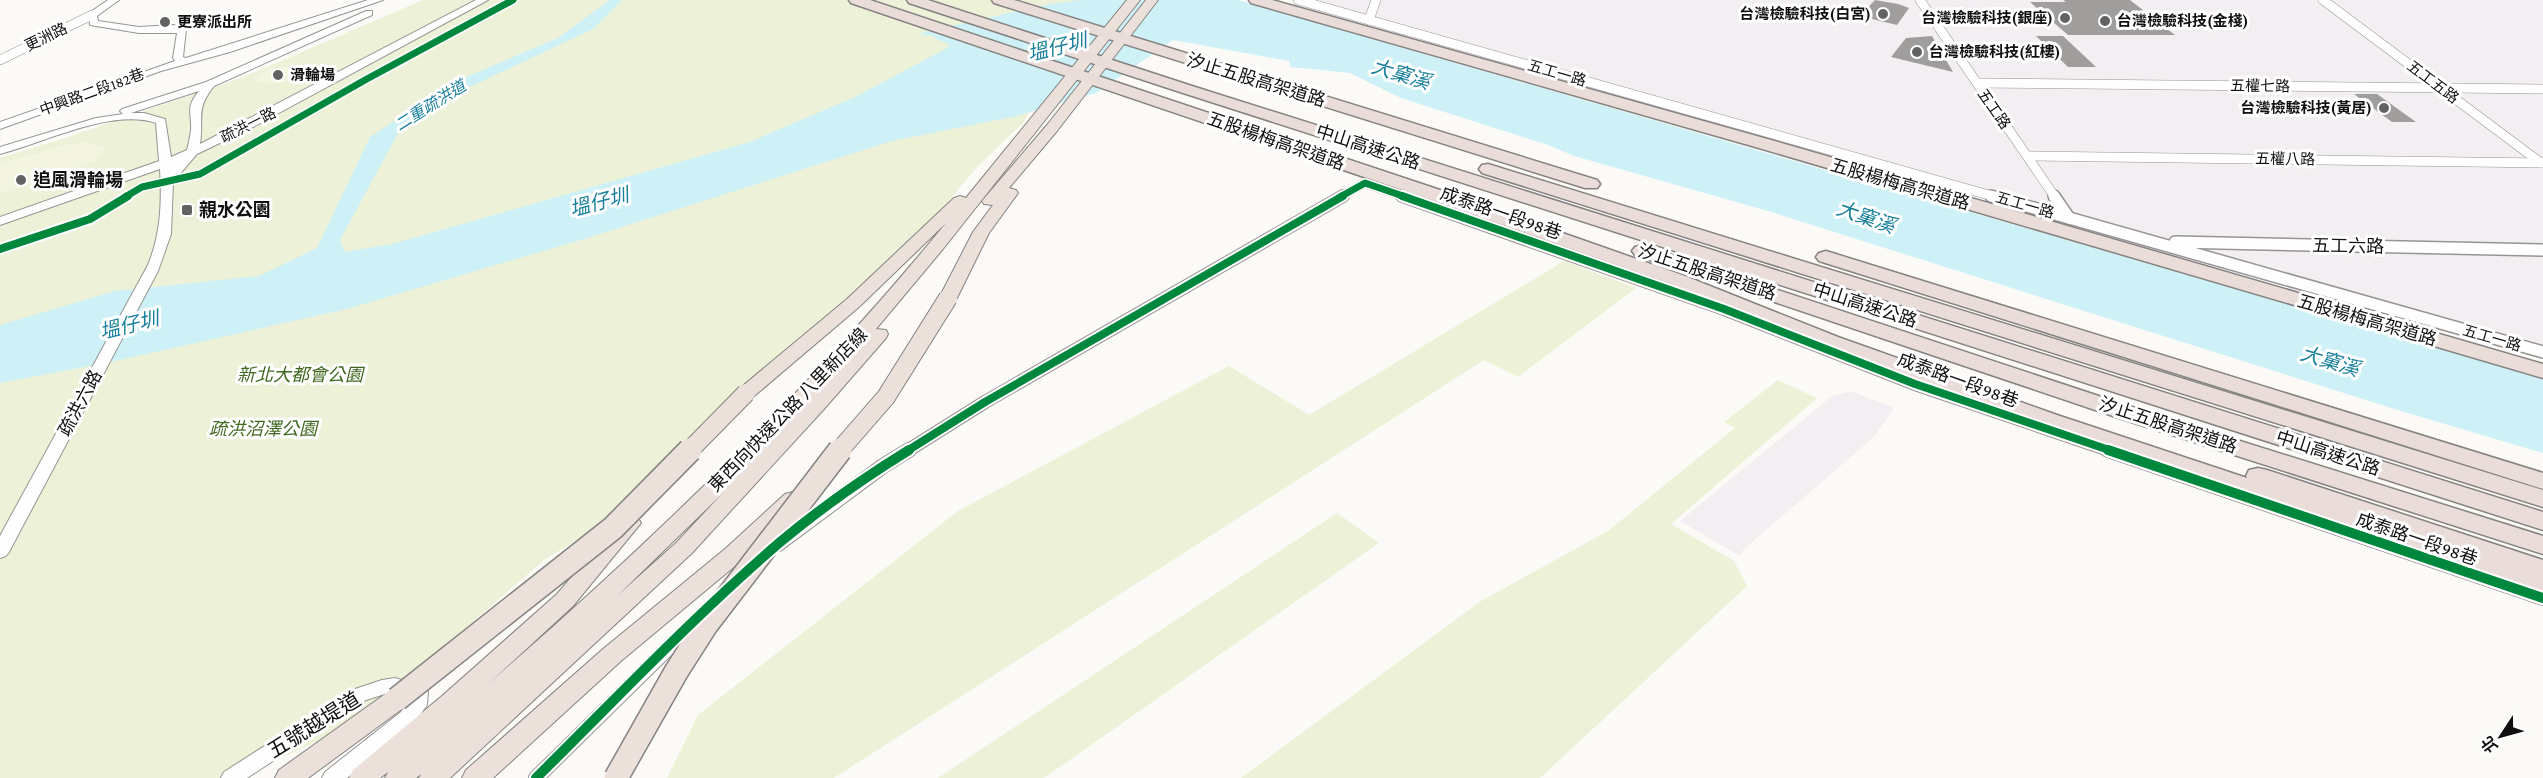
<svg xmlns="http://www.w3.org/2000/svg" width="2543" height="778" font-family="'Crimson Pro','Noto Sans TC',serif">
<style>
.industrial{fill:#f3eef2}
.green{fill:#ecf1d7}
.pitch{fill:#f4f5e0}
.water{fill:#cdf1f6}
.building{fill:#a09e9c}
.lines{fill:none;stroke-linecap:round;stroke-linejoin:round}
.minor-far2-casing{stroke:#969594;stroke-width:10}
.minor-far1-casing{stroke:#969594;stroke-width:14}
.minor-casing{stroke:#969594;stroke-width:16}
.tertiary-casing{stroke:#969594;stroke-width:2}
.trunk-casing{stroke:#848381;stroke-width:2}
.motorway-casing{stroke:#848381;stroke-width:3}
.minor-far2{stroke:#fffefe;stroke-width:9}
.minor-far1{stroke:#fffefe;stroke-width:11}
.minor{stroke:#fffefe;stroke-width:14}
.tertiary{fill:#fffefe;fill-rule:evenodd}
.trunk{fill:#ece0da;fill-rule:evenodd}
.motorway{fill:#eadcd8;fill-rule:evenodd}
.trunk-bridge-far1-casing{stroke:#848381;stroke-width:20;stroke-linecap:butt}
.trunk-bridge-casing{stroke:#848381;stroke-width:26;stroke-linecap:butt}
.trunk-bridge-far1{stroke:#ece0da;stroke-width:18}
.trunk-bridge{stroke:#ece0da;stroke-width:23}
.cycleway-far2-casing{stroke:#fff;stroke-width:10}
.cycleway-far1-casing{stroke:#fff;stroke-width:12}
.cycleway-casing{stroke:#fff;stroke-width:14}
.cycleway-far2{stroke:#00873e;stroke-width:7}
.cycleway-far1{stroke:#00873e;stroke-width:8}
.cycleway{stroke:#00873e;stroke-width:10}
.poi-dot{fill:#636261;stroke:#fff;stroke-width:2}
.labels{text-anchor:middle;stroke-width:6;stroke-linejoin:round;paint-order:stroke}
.far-poi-label{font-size:15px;font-weight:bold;fill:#101010;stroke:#fff;text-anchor:start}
.far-street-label{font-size:15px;fill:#101010;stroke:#fff}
.far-water-label{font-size:16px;font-style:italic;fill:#19819c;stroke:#fff}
.street-label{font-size:18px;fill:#101010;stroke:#fff}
.poi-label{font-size:18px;font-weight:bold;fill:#101010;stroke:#fff;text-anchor:start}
.park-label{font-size:18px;font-style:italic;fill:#406920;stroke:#fff}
.water-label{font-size:20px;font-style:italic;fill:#19819c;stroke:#fff}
.near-street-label{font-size:21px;fill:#101010;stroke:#fff}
</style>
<rect width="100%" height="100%" fill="#fcfaf7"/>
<g class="industrial">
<polygon points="1306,0 2543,0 2543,347"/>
<polygon points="1851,391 1894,408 1874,437 1744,549 1740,556 1680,521 1832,396"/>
</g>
<g class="green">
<polygon points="423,0 1119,0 1038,95 1023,123 976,168 921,235 780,357 610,520 544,560 358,721 241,778 0,778 0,158 65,138 241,78"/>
<polygon points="1564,261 1636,288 1518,377 1484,360 834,778 667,778 698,715 958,511 1229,366 1309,415"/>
<polygon points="1778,380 1817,398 1671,524 1734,561 1747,586 1540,778 1241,778 1481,601 1608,531 1735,428 1724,422"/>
<polygon points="1337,513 1379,543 1044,778 938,778"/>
</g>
<g class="pitch">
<path d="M296 66 302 71C292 83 267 88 254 80L255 76 273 68Z"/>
<polygon points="86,142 104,147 104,152 95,161 0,194 0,164 64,145"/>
</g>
<polygon class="water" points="610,0 622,0 593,29 438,102 402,126 340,240 345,252 392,244 750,142 855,97 949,47 949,44 936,39 934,36 920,35 924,32 1050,4 1081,0 1238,0 2543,378 2543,453 2401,411 1768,211 1574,156 1548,145 1401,98 1350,73 1291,67 1289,61 1173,40 1096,93 1017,116 892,141 584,239 347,309 115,361 0,383 0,325 115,291 259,276 317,248 370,137 450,84 558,38"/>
<g class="building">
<polygon points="1875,0 1898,4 1909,8 1897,25 1860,16"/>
<polygon points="2063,0 2130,0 2175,35 2068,35 2030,2 2066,2"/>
<polygon points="1932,36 1953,72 1891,57 1906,38"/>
<polygon points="2036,36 2063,36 2096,67 2068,67"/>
<polygon points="2354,94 2377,94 2416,122 2392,122"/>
</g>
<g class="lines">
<g class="minor-far2-casing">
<g id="minor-far2">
<polyline points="1298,0 1996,197"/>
<polyline points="1920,0 2055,197"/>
<polyline points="2323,0 2541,163"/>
<polyline points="1369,20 1376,0"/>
<polyline points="0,60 92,15"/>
<polyline points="1977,83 2543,89"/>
<polyline points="2027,156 2543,163"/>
<polyline points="1340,197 1365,183 1406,197"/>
</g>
</g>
<g class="minor-far1-casing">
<g id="minor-far1">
<polyline points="1402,196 1724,309 1915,384 2112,451"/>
<polyline points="1991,196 2543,352"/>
<polyline points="2054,196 2069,218"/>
<polyline points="2175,242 2543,250"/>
<polyline points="907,451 985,402 1343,196"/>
</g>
</g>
<g class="minor-casing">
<g id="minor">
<polyline points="2108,450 2543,598"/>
<polyline points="778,544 883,466 909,450"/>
<polyline points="536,778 704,613"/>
</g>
</g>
<g class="tertiary-casing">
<g id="tertiary">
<polygon points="108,0 119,0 97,16 98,21 139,27 173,25 186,29 183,57 186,58 368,0 383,0 230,52 161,71 0,129 0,122 175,61 173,58 177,33 139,33 90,25 89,13"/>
<path d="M476 0H488L253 127 197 154 173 182 171 234 158 271 9 552 6 556 0 558V536L148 265C161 233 162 202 160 169L0 225V217L159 161 156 123C111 108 44 143 0 154V147L96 118 123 114 120 111 122 109 206 82 366 11H372V15L214 86C195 110 204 117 200 144ZM199 91C185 108 192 112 191 130 190 136 189 143 187 150L171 157 165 119 144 113H131Z"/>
<polygon points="395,678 425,687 428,692 427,705 415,722 347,778 322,778 325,772 401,712 407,703 408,696 388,693 366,700 247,778 221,778 224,772 352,690 382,680"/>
</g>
</g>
<g class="trunk-casing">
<g id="trunk">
<path d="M1127 0H1140L943 249 876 329 886 330 888 334 886 338 824 409 692 553 450 778H419L421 774 416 778H385L388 772 380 778H349L353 770 442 696 557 594 622 518 630 516 638 518 641 523 573 606 487 685C651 542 808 392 946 223L859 307 753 397 742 409H728L725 405 739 389 847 299 954 198 960 196 966 198ZM723 493 676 543 617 596Z"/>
<polygon points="1146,0 1158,0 1057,131 1009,188 1016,190 1018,193 989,233 957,298 954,302 942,302 939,298 973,232 993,205 984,204 982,201 1047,125"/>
<polygon points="793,492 801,494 804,499 801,504 741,561 621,661 493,778 462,778 466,770 603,649 725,549 785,494"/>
<polygon points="397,689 406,692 410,699 406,706 308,778 275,778 279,770 388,692"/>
</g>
</g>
<g class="motorway-casing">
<g id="motorway">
<polygon points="849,0 870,0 1443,191 1685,276 1838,337 2057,415 2247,478 2246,476 2249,470 2258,468 2267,470 2543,560 2543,597 2041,425 1822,347 1671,284 1429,199 851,3"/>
<polygon points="907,0 928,0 1192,86 2543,512 2543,530 1180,92 909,3"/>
<polygon points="992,0 1014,0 1597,180 1600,184 1597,188 1585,188 994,3"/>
<polygon points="1249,0 1272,0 1771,140 2543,364 2543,378 1759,148 1251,3"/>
<polygon points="1488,164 2543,490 2543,507 1482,173 1479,169 1482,165"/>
<polygon points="1642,245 2135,408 2543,536 2543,554 2119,418 1635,255 1632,251 1635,247"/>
<polygon points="1826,251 2543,473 2543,489 1819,261 1816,257 1819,253"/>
</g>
</g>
<use href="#minor-far2" class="minor-far2"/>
<use href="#minor-far1" class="minor-far1"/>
<use href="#minor" class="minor"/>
<use href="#tertiary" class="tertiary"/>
<use href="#trunk" class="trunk"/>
<use href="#motorway" class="motorway"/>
<g class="trunk-bridge-far1-casing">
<g id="trunk-bridge-far1">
<polyline points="689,451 746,393"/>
<polyline points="839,451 886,397 948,298"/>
</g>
</g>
<g class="trunk-bridge-casing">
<g id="trunk-bridge">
<polyline points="397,699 613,528 690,450"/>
<polyline points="616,778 676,672 706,625 840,450"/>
</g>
</g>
<use href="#trunk-bridge-far1" class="trunk-bridge-far1"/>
<use href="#trunk-bridge" class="trunk-bridge"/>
<g class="cycleway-far2-casing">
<g id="cycleway-far2">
<polyline points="125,197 142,187 200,174 365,80 513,0"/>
<polyline points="1340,197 1365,183 1406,197"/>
</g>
</g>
<g class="cycleway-far1-casing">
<g id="cycleway-far1">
<polyline points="1402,196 1724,309 1915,384 2112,451"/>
<polyline points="0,249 90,219 128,196"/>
<polyline points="907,451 985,402 1343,196"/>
</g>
</g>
<g class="cycleway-casing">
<g id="cycleway">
<polyline points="2108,450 2543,598"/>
<path d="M536 778C616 699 694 616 779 543 817 511 867 476 909 450"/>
</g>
</g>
<use href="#cycleway-far2" class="cycleway-far2"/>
<use href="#cycleway-far1" class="cycleway-far1"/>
<use href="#cycleway" class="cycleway"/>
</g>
<g class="poi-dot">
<circle cx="1883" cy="14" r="6"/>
<circle cx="2065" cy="18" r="6"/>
<circle cx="2105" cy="21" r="6"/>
<circle cx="165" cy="22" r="6"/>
<circle cx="1917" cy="52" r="6"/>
<circle cx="278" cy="75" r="6"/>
<circle cx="2384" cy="108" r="6"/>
<circle cx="21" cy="180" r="6"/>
<rect x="181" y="204" width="12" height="12" rx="3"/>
</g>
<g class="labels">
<g class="far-poi-label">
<text x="1871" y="19" text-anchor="end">台灣檢驗科技(白宮)</text>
<text x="2053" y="23" text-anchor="end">台灣檢驗科技(銀座)</text>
<text x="2117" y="26">台灣檢驗科技(金棧)</text>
<text x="177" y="27">更寮派出所</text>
<text x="1929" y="57">台灣檢驗科技(紅樓)</text>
<text x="290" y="80">滑輪場</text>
<text x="2372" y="113" text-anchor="end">台灣檢驗科技(黃居)</text>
</g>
<g class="far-street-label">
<text transform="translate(46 37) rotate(-26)" y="5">更洲路</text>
<text transform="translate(1557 73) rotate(16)" y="5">五工一路</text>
<text transform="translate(2433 82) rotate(37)" y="5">五工五路</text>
<text transform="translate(2260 86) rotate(1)" y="5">五權七路</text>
<text transform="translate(92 92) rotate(-20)" y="5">中興路二段182巷</text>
<text transform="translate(1994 109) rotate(55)" y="5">五工路</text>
<text transform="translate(248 125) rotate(-27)" y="5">疏洪一路</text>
<text transform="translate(2285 159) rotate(1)" y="5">五權八路</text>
<text transform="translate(2025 205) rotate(16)" y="5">五工一路</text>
<text transform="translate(2492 338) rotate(16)" y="5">五工一路</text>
</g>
<g class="far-water-label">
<text transform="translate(430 105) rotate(-32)" y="6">二重疏洪道</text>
</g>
<g class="street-label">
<text transform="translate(1256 80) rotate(17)" y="6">汐止五股高架道路</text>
<text transform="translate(1276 141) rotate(19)" y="6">五股楊梅高架道路</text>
<text transform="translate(1368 147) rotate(18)" y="6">中山高速公路</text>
<text transform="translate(1900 184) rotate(16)" y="6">五股楊梅高架道路</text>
<text transform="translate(1501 213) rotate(19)" y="6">成泰路一段98巷</text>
<text transform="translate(2348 246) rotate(1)" y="6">五工六路</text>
<text transform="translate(1707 272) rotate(18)" y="6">汐止五股高架道路</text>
<text transform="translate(1865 305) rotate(18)" y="6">中山高速公路</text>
<text transform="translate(2367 320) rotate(16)" y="6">五股楊梅高架道路</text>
<text transform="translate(1958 380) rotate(20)" y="6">成泰路一段98巷</text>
<text transform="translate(80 403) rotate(-62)" y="6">疏洪六路</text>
<text transform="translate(788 410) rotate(-46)" y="6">東西向快速公路 八里新店線</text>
<text transform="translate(2168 425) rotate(18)" y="6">汐止五股高架道路</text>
<text transform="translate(2328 453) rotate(18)" y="6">中山高速公路</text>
<text transform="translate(2417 539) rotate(19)" y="6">成泰路一段98巷</text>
</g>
<g class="poi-label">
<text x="33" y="186">追風滑輪場</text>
<text x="199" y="216">親水公園</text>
</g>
<g class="park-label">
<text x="300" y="381">新北大都會公園</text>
<text x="263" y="435">疏洪沼澤公園</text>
</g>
<g class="water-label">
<text transform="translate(1057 47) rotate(-14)" y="7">塭仔圳</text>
<text transform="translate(1401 74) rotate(17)" y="7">大窠溪</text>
<text transform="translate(599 202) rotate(-15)" y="7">塭仔圳</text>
<text transform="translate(1866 217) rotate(19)" y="7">大窠溪</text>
<text transform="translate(129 325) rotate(-14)" y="7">塭仔圳</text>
<text transform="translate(2330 361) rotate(17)" y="7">大窠溪</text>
</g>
<g class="near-street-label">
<text transform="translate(314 725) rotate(-32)" y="7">五號越堤道</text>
</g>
</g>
<g transform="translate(2501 736) rotate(234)" stroke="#ffffff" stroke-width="4.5" paint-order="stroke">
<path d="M0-4.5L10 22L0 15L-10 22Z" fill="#101010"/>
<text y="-9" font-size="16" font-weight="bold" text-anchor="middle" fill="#101010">北</text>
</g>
</svg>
